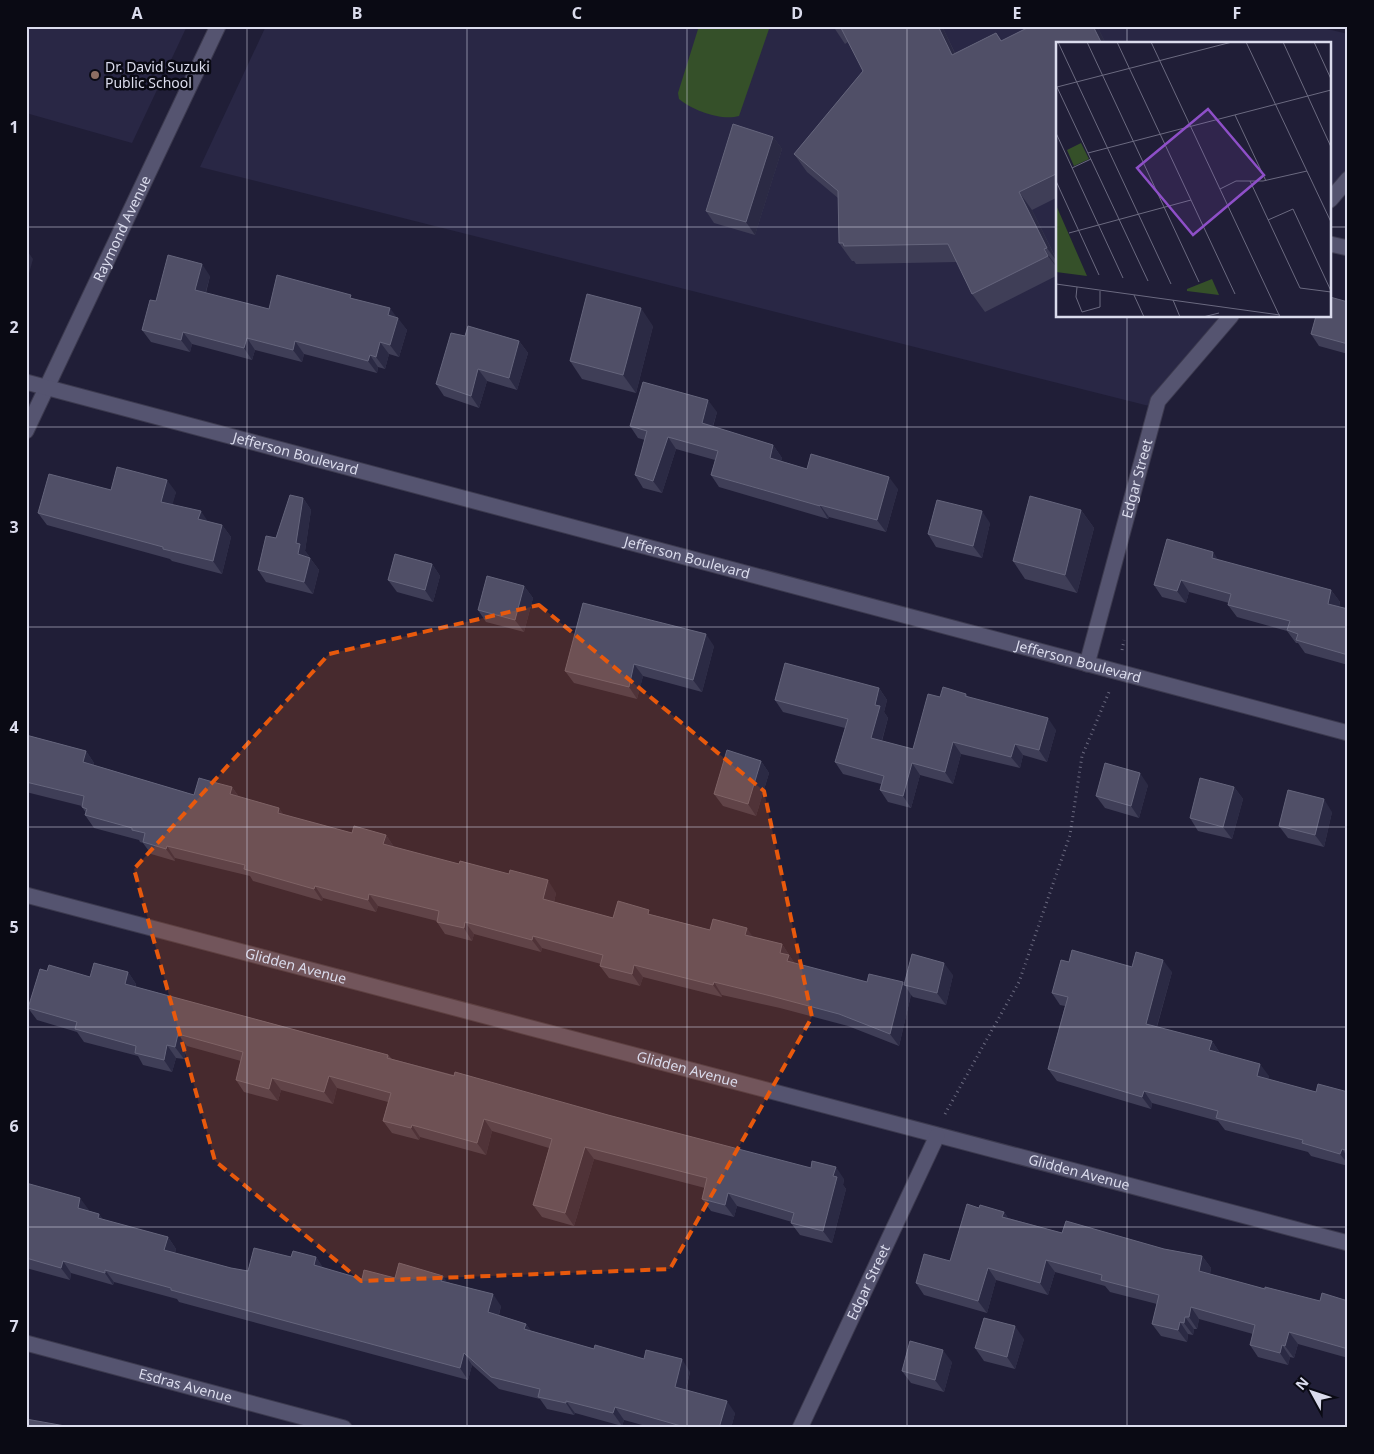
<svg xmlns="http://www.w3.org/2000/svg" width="1374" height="1454" font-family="'Noto Sans',sans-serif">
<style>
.built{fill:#292745}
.green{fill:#355029}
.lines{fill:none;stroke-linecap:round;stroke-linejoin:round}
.minor-casing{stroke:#3c3a4f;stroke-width:17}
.tertiary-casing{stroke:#3c3a4f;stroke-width:17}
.path{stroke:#6a697f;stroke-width:3;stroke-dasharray:1 4;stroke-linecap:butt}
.minor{stroke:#555470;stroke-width:15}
.tertiary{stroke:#555470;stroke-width:15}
.wall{fill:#3f3e57}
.shaded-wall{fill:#2b2a44}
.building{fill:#504f67;stroke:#65657c}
.marked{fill:#e8590c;fill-opacity:0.2;stroke:#e8590c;stroke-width:4;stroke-dasharray:10 6;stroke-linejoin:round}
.grid{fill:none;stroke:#dbdced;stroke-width:1;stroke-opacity:0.55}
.education-dot{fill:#8d6e63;stroke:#0a0a14;stroke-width:2}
.labels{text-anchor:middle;stroke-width:5;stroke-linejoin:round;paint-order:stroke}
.poi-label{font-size:14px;fill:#dbdced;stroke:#0a0a14;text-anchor:start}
.street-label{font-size:14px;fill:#dbdced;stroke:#0a0a14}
.inset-road{fill:none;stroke:#6b6a80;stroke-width:1}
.view{fill:#8e4fc8;fill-opacity:0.15;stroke:#8e4fc8;stroke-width:2.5}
.inset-edge{fill:none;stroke:#dbdced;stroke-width:2.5}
.neatline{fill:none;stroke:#dbdced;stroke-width:2}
.grid-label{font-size:16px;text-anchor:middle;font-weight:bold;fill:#dbdced}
</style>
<rect width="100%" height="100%" fill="#201e37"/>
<g class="built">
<polygon points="26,26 187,26 132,143 26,113"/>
<polygon points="266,26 1315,26 1348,34 1348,174 1330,195 1330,44 1058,44 1058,316 1230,316 1161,409 200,167"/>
</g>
<path class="green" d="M699 26H768L769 29 739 116C722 121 693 111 679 99L678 93Z"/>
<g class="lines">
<g class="minor-casing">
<g id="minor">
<polyline points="1330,200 1348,179"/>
<polyline points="1330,244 1348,248"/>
<path id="s1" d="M26 431 218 26"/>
<path id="s2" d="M1087 664 1158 401 1231 316"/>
<path id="s3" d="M26 895 1348 1243"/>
<path id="s4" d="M26 1343 344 1428"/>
<path id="s5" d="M800 1428 937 1136"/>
</g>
</g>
<g class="tertiary-casing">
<g id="tertiary">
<path id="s6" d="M26 382 1348 733"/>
</g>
</g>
<g class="path">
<polyline points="1122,650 1124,640"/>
<polyline points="945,1114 1019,982 1070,835 1082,756 1109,692"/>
</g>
<use href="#minor" class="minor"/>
<use href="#tertiary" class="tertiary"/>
</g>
<g class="wall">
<polygon points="833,26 942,26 955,53 996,33 1002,41 1031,26 1097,26 1106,44 1058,44 1058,197 1032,210 1058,262 1058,266 1057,267 1058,275 985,312 972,294 957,262 856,264 854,261 852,261 839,243 838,198 807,172 794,154 863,71 848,42 845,44"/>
<polygon points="773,137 782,149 755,235 714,223 706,211"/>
<polygon points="210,276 206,293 269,309 354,299 396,317 407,330 399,357 389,354 385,369 378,367 377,373 304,354 302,362 255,350 252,360 192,344 190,352 151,342 142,330 156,301"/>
<polygon points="1348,302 1348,354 1319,346 1311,334"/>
<polygon points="653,326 636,393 582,379 570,361"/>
<polygon points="465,336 519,341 528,353 517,390 487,381 479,408 444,396 436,384"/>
<polygon points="717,412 713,427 773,445 782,458 781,461 807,469 898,489 886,532 829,517 828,519 719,487 711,475 715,460 676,449 662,493 643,488 635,475 645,440 638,438 630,426"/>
<polygon points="111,490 176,492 172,504 208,522 222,525 231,537 222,574 172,561 170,559 47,525 38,513"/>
<polygon points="303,498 311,510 305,551 309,556 309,557 310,558 319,570 313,594 266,582 258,570 276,538"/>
<polygon points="1081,510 1094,528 1077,593 1025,579 1013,561"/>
<polygon points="990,523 982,558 936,547 928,534"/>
<polygon points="1219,560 1331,590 1340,602 1339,607 1348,609 1348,665 1305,653 1298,643 1296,643 1287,631 1237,617 1228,605 1229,603 1189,592 1186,603 1162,597 1154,585"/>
<polygon points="432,564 440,576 433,602 397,592 388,580"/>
<polygon points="524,586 533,598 524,632 486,622 478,610"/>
<polygon points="714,646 702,692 643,676 637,699 574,683 565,671"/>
<polygon points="879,688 887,700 884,712 888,718 882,741 913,749 940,697 966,694 968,697 1056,730 1047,762 1023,755 1020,768 961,754 953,784 920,775 911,808 888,802 880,790 881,784 843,774 835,762 845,728 783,712 775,700"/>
<polygon points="26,735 86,751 94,763 94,765 194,795 232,787 239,797 284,815 352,833 386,835 394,847 556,893 554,902 613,918 653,915 710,930 753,937 782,944 795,964 867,982 903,982 904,984 953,975 946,1005 913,997 911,995 899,1046 848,1026 780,1008 722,995 722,997 643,977 640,986 609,978 600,966 601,964 542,948 541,952 474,934 472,941 445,934 437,922 437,921 378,906 376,912 323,898 322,901 253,881 250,876 175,858 175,861 151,854 143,843 140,842 139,840 94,828 85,815 86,813 82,807 82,806 26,792"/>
<polygon points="761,761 769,773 756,816 723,806 714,794"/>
<polygon points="1148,785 1139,818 1105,808 1096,796"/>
<polygon points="1234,787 1243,799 1232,839 1198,831 1190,818"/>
<polygon points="1332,812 1324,847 1288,838 1279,826"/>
<polygon points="1069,962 1132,967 1172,972 1157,1027 1212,1041 1220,1053 1269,1076 1268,1079 1316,1092 1348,1092 1348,1166 1311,1156 1308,1152 1225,1130 1218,1121 1152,1103 1151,1109 1057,1081 1048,1069 1065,1006 1060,1005 1052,993"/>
<polygon points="47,971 90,977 128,972 136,984 136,987 388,1055 392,1059 608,1115 844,1179 843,1185 846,1189 832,1243 800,1235 791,1223 792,1222 737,1206 734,1217 711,1211 702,1199 705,1188 594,1159 574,1226 542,1217 533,1205 549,1148 492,1131 486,1155 420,1137 419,1140 392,1133 383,1121 388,1102 337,1088 333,1104 281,1090 278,1101 244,1092 236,1080 241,1061 187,1046 184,1059 176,1058 172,1072 143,1065 138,1056 84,1042 77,1032 37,1020 28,1008"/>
<polygon points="26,1183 89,1211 99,1214 103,1220 168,1237 176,1249 175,1253 231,1268 248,1271 291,1257 316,1257 323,1268 362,1279 395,1278 448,1282 501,1306 499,1315 526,1324 531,1331 594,1349 690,1372 686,1390 735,1413 731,1428 653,1428 624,1420 622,1426 575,1413 574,1415 547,1409 540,1399 499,1389 472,1365 468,1380 179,1302 177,1299 114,1282 113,1285 71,1273 70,1280 26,1268"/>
<polygon points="979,1208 1004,1212 1008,1218 1062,1233 1164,1249 1202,1256 1211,1268 1210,1274 1265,1289 1320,1301 1348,1301 1348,1358 1298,1344 1294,1358 1290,1357 1288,1365 1258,1357 1250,1345 1253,1334 1199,1319 1197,1329 1194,1329 1193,1335 1188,1334 1187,1342 1161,1336 1152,1324 1157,1304 1110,1292 1105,1286 1055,1272 1048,1295 996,1280 987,1313 924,1295 916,1283 950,1261"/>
<polygon points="1024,1339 1015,1369 984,1361 975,1348"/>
<polygon points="952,1362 944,1392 911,1383 902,1371"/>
</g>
<g class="shaded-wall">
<polygon points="938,26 942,26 964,73 952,55"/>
<polygon points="1093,26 1097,26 1106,44 1102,44"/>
<polygon points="773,137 782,149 755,235 746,222"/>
<polygon points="1019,192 1032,210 1058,263 1047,248"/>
<polygon points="26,249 33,259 26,284"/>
<polygon points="1044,249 1057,267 1058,269 1048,256"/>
<polygon points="202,264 210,276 203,302 195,290"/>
<polygon points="390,308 398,319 398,318 407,330 399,357 390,345 388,315"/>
<polygon points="641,308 653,326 636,393 623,375"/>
<polygon points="183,332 192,344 190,352 181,340"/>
<polygon points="247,338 255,350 252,360 244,348"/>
<polygon points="295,341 304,354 302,362 293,350"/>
<polygon points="519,341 528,353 517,390 509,378"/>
<polygon points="380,342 389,354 385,369 376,357"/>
<polygon points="370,355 378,367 377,373 368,361"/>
<polygon points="478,369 487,381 479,408 471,396"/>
<polygon points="708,400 717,412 710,435 702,423"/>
<polygon points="668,437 676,449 662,493 653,481"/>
<polygon points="773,445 782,458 778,470 770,458"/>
<polygon points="889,477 898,489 886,532 877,520"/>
<polygon points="167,480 176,492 170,514 161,502"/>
<polygon points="303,498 311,510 305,551 309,556 306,567 298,554 296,543"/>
<polygon points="820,505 829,517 828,519 820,506"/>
<polygon points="1081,510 1094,528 1077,593 1065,575"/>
<polygon points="201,511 209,523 198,519"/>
<polygon points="982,511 990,523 982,558 973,546"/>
<polygon points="222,525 231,537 222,574 213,561"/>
<polygon points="1213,552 1222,565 1212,558"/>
<polygon points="310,558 319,570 313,594 304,582"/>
<polygon points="432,564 440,576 433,602 425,590"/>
<polygon points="1181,580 1189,592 1186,603 1177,591"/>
<polygon points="524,586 533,598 524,632 515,620"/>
<polygon points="1331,590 1340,602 1336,616 1328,604"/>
<polygon points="706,634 714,646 702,692 693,680"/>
<polygon points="634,664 643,676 637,699 629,687"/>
<polygon points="879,688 887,700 884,712 888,718 879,750 871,738 875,705"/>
<polygon points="1048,718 1056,730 1047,762 1039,750"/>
<polygon points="953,742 961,754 953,784 945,772"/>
<polygon points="1015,744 1023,755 1020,768 1011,757"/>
<polygon points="86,751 94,763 91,774 83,762"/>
<polygon points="761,761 769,773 756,816 748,804"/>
<polygon points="912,763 920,775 911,808 903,796"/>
<polygon points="1140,773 1148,785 1139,818 1131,806"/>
<polygon points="232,787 240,799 230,794"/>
<polygon points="1234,787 1243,799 1232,839 1223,827"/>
<polygon points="1324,799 1332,812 1324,847 1315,835"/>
<polygon points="279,808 288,820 278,813"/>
<polygon points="386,835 394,847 391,857 383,844"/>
<polygon points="167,846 175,858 175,861 166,849"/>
<polygon points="548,880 556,893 552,911 543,899"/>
<polygon points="315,886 323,898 322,901 314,889"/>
<polygon points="369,894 378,906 376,912 368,900"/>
<polygon points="465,922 474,934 472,941 464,928"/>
<polygon points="747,928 755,940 745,935"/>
<polygon points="533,936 542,948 541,952 532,940"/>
<polygon points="782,944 797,967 795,974 780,953"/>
<polygon points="1163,960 1172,972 1154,1036 1146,1024"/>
<polygon points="944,963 953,975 946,1005 937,993"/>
<polygon points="634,965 643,977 640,986 632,974"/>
<polygon points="128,972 136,984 133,996 125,984"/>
<polygon points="714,982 722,995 722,997 713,985"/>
<polygon points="903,982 911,995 899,1046 890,1034"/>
<polygon points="178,1034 187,1046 184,1059 175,1047"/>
<polygon points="1212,1041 1220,1053 1209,1050"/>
<polygon points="167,1045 176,1058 172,1072 164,1060"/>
<polygon points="1260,1064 1269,1076 1266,1089 1257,1076"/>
<polygon points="329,1076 337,1088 333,1104 324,1092"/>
<polygon points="272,1078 281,1090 278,1101 269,1089"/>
<polygon points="1144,1091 1152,1103 1151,1109 1142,1097"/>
<polygon points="484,1119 492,1131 486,1155 477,1143"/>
<polygon points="412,1125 420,1137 419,1140 411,1128"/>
<polygon points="585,1147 594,1159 574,1226 565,1213"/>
<polygon points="1342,1149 1348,1158 1348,1164 1340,1154"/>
<polygon points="836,1167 844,1179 843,1185 846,1189 832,1243 823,1231 833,1176"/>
<polygon points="728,1193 737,1206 734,1217 725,1205"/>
<polygon points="80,1198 89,1210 86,1220 78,1208"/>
<polygon points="1004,1212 1012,1224 1002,1217"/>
<polygon points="99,1214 108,1226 98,1218"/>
<polygon points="168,1237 176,1249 172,1263 164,1250"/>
<polygon points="1202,1256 1211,1268 1208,1283 1199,1271"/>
<polygon points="316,1257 324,1269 314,1265"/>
<polygon points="1046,1260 1055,1272 1048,1295 1040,1283"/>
<polygon points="63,1261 71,1273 70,1280 61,1268"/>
<polygon points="988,1268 996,1280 987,1313 978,1301"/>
<polygon points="105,1270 114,1282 113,1285 105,1273"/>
<polygon points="443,1276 451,1288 441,1281"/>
<polygon points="493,1294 501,1306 496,1324 488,1312"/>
<polygon points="1191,1307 1199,1319 1197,1329 1189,1317"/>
<polygon points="1185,1317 1194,1329 1193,1335 1184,1323"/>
<polygon points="1180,1322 1188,1334 1187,1342 1178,1330"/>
<polygon points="526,1324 534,1336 524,1329"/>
<polygon points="1015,1326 1024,1339 1015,1369 1007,1357"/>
<polygon points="1289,1332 1298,1344 1294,1358 1285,1346"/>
<polygon points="1282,1345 1290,1357 1288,1365 1280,1353"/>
<polygon points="943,1350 952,1362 944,1392 935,1380"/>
<polygon points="464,1353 472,1365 468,1380 460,1368"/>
<polygon points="682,1359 690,1372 683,1399 675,1387"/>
<polygon points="566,1401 575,1413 574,1415 566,1403"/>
<polygon points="727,1401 735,1413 731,1428 719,1428"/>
<polygon points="615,1407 624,1420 622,1426 613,1413"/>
</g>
<g class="building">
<polygon points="840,26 938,26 952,55 996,33 1001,41 1031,26 1093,26 1102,44 1058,44 1058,173 1019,192 1047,248 1044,249 1048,256 972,294 948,244 844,246 843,243 839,243 838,191 794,154 863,71"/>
<polygon points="733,124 773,137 746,222 706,211"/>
<polygon points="168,255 202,264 195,290 269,309 277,275 351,295 350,298 390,308 388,315 398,318 390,345 380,342 376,357 370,355 368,361 295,341 293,350 247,338 244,348 183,332 181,340 142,330 150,300 156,301"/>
<polygon points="587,294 641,308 623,375 570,361"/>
<polygon points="1330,297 1348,302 1348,344 1311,334 1316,316 1330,316"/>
<polygon points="468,326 519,341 509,378 478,369 471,396 436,384 451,333 465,336"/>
<polygon points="643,382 708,400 702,423 773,445 770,458 807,469 811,454 889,477 877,520 820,505 820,506 711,475 718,451 668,437 653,481 635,475 647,431 630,426"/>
<polygon points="117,467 167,480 161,502 201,511 198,519 222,525 213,561 163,549 163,547 38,513 49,474 111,490"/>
<polygon points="290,495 303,498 296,543 300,544 298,554 310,558 304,582 258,570 266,536 276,538"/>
<polygon points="1030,496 1081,510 1065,575 1013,561"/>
<polygon points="937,500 982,511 973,546 928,534"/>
<polygon points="1167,539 1213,552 1212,558 1331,590 1328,604 1348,609 1348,655 1296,640 1298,634 1287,630 1290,621 1228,605 1231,594 1181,580 1177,591 1154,585"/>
<polygon points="395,554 432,564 425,590 388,580"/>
<polygon points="487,576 524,586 515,620 478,610"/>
<polygon points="583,603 706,634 693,680 634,664 629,687 565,671"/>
<polygon points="785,663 879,688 875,705 880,706 871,738 913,749 928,694 940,697 943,687 966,694 965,696 1048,718 1039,750 1015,744 1011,757 953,742 945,772 912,763 903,796 880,790 884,776 835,762 848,719 775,700"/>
<polygon points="26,735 86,751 83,762 194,795 199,778 213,782 232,787 230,794 279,808 278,813 352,833 354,826 386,835 383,844 459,864 460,861 509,874 510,870 548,880 543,899 613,918 618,901 649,910 648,914 710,930 713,919 747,928 745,935 782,944 780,953 789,955 787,961 867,982 869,974 903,982 890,1034 839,1014 771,996 714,982 713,985 634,965 632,974 600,966 603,955 533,936 532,940 465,922 464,928 437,922 439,911 369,894 368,900 315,886 314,889 244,869 245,865 167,846 166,849 143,842 145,833 132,830 132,828 85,815 87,809 82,807 84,796 26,782"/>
<polygon points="727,750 761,761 748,804 714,794"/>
<polygon points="1105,763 1140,773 1131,806 1096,796"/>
<polygon points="1200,778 1234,787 1223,827 1190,818"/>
<polygon points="1288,790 1324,799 1315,835 1279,826"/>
<polygon points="1072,950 1132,967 1136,952 1163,960 1146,1024 1212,1041 1209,1050 1260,1064 1257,1076 1316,1092 1318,1084 1348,1092 1348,1151 1342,1149 1340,1154 1302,1143 1303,1140 1216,1118 1218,1111 1144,1091 1142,1097 1048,1069 1068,997 1052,993 1061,960 1069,962"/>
<polygon points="912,954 944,963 937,993 904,985"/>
<polygon points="94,963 128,972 125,984 388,1055 387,1058 454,1076 455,1072 608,1115 811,1168 812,1161 836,1167 833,1176 837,1177 823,1231 791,1223 794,1213 728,1193 725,1205 702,1199 707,1178 585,1147 565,1213 533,1205 552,1139 484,1119 477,1143 412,1125 411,1128 383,1121 391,1093 329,1076 324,1092 272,1078 269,1089 236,1080 243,1052 178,1034 175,1047 167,1045 164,1060 135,1053 136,1046 75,1029 77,1022 28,1008 40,969 47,971 49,965 90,977"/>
<polygon points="26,1183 80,1198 78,1208 99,1214 98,1218 168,1237 164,1250 231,1268 248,1271 254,1248 291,1257 293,1251 316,1257 314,1265 362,1279 364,1270 395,1278 399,1263 443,1276 441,1281 493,1294 488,1312 526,1324 524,1329 594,1349 595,1345 644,1359 646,1350 682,1359 675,1387 727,1401 719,1428 688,1428 615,1407 613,1413 566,1401 566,1403 538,1397 540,1389 491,1377 464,1353 460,1368 171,1290 171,1288 105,1270 105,1273 63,1261 61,1268 26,1258"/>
<polygon points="967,1204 979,1208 980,1205 1004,1212 1002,1217 1062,1233 1066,1221 1164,1249 1202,1256 1199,1271 1265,1289 1265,1287 1320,1301 1322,1293 1348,1301 1348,1349 1289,1332 1285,1346 1282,1345 1280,1353 1250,1345 1255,1325 1191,1307 1189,1317 1185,1317 1184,1323 1180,1322 1178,1330 1152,1324 1159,1295 1101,1280 1102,1275 1046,1260 1040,1283 988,1268 978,1301 916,1283 924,1254 950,1261"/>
<polygon points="984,1318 1015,1326 1007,1357 975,1348"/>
<polygon points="910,1341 943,1350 935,1380 902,1371"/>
<polygon points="26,1419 65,1426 71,1428 26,1428"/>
</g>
<path class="marked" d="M539 605 764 791 812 1017 670 1269 361 1281 215 1161 134 869 329 654Z"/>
<path class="grid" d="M247 26V1428M467 26V1428M687 26V1428M907 26V1428M1127 26V44M26 227H1058M1330 227H1348M1127 316V1428M26 427H1348M26 627H1348M26 827H1348M26 1027H1348M26 1227H1348"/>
<circle class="education-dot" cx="95" cy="75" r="5"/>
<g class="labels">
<g class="poi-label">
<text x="105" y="72">Dr. David Suzuki<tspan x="105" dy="16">Public School</tspan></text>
</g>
<g class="street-label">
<text dy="5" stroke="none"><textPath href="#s1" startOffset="224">Raymond Avenue</textPath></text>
<text dy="5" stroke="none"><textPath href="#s6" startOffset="279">Jefferson Boulevard</textPath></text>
<text dy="5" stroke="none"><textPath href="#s2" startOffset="192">Edgar Street</textPath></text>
<text dy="5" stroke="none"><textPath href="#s6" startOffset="684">Jefferson Boulevard</textPath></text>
<text dy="5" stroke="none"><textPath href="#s6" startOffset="1089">Jefferson Boulevard</textPath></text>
<text dy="5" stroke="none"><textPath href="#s3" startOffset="279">Glidden Avenue</textPath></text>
<text dy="5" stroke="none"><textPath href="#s3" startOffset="684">Glidden Avenue</textPath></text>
<text dy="5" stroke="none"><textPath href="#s3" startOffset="1089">Glidden Avenue</textPath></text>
<text dy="5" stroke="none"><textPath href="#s5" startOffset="161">Edgar Street</textPath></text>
<text dy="5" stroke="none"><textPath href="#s4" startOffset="165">Esdras Avenue</textPath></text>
</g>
</g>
<g transform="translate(1056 42)">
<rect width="275" height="275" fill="#201e37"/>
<path d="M25 101 33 117 18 124 11 108ZM0 163 31 234 0 230ZM156 237 163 253 131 249V247Z" fill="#355029"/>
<path class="inset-road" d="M2 0 115 242M31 0 143 240M61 0 179 252M95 0 224 275M190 0 275 180M227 0 275 105M258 0 275 37M0 43 92 239M1 45 176 0M179 73 210 139M0 91 67 236M32 111 275 48M16 126 35 117M0 139 43 233M194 139 244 246 275 250M164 147 180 139H207L251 129M212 178 237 167 275 249M13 191 135 158M0 242 224 273M21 245 20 255 26 270 44 265V249M78 253 88 275M117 258 124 275M147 275 163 271"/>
<path class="view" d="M152 67 208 133 137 193 81 126Z"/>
<rect width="275" height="275" class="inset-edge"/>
</g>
<rect width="1374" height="1454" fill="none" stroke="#0a0a14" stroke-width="55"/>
<g transform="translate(1312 1392) rotate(310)" stroke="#0a0a14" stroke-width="4" paint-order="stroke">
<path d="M0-4L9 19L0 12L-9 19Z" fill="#dbdced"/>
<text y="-8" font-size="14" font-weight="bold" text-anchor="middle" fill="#dbdced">N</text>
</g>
<rect x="28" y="28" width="1318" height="1398" class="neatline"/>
<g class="grid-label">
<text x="137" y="19">A</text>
<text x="357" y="19">B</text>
<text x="577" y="19">C</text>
<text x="797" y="19">D</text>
<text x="1017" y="19">E</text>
<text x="1237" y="19">F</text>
<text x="14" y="133">1</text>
<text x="14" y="333">2</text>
<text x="14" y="533">3</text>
<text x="14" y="733">4</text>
<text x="14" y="933">5</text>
<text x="14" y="1132">6</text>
<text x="14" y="1332">7</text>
</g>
</svg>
